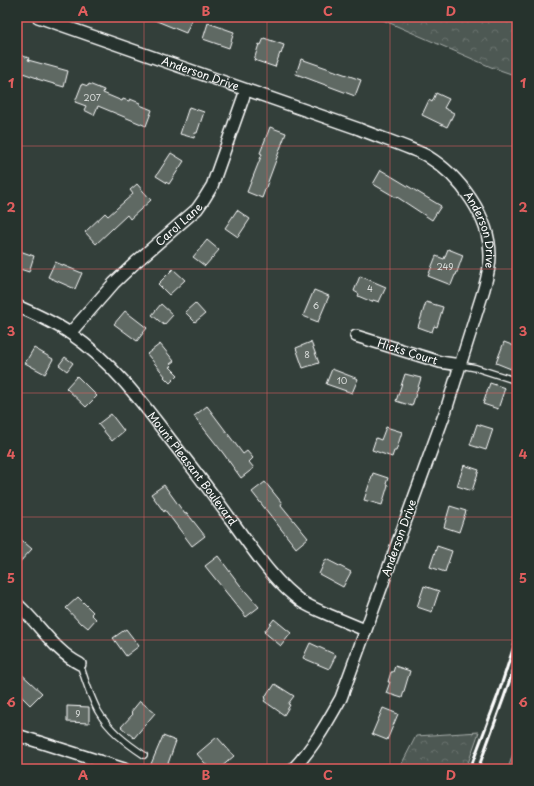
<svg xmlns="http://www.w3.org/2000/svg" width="534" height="786" font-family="'Playpen Sans',sans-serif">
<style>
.forest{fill:url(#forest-crowns);stroke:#a6aca9}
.building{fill:#5f6964;stroke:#fff}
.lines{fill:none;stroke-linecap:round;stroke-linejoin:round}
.service-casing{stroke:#fff;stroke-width:8}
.minor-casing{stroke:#fff;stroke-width:14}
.service{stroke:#26332d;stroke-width:5.5}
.minor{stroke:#26332d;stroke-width:11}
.rail{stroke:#fff;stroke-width:3}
.grid{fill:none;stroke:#e05e5e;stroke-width:1;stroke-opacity:0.55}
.labels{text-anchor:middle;stroke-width:3;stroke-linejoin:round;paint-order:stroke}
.number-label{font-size:9px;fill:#d7dad8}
.street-label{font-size:11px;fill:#fff;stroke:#26332d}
.neatline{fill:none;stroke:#e05e5e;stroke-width:1.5}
.grid-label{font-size:13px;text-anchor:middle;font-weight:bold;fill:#e05e5e}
</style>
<defs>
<pattern id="forest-crowns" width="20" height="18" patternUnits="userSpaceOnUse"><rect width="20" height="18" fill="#4d5853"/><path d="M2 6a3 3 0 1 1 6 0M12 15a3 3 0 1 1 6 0" fill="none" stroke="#68716d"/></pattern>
</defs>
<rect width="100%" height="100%" fill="#333f3a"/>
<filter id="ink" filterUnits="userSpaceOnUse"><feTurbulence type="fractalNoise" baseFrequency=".025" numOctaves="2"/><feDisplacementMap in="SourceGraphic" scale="8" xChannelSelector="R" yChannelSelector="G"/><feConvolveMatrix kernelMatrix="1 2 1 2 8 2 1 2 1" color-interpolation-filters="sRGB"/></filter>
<g filter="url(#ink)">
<g class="forest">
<polygon points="376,17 517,17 517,76 491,67"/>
<polygon points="479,732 466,769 399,769 416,736"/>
<polygon points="517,741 517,769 508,769"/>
</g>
<g class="building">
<polygon points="147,17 193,17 186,33"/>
<polygon points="208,23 234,32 229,48 203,39"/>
<polygon points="264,38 284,45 281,54 280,53 275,67 254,60 259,44 261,45"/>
<polygon points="17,54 29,58 28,60 68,71 64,87 37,79 37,78 17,71"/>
<polygon points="301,59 361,80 355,96 296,74"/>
<polygon points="82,84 88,86 89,84 104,90 103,93 122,101 123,99 129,101 130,99 140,103 140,105 152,110 146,126 98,106 94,115 84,110 86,106 75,102"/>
<polygon points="436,93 449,99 444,108 454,113 447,127 422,115 429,100 432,102"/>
<polygon points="189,107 204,112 197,133 195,133 194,138 180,134"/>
<polygon points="270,127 286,133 262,198 247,192 262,154 260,153"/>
<polygon points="171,153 184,161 169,184 156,176"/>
<polygon points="381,170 441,206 432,220 397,197 397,198 373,184"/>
<polygon points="137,184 151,200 130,219 127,215 96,244 85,232 105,213 108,216 133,194 130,190"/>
<polygon points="237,210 250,219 238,237 225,228"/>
<polygon points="207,240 219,250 205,266 193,257"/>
<polygon points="448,249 463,255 456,275 455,275 451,285 428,276 436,256 444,259"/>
<polygon points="17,250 34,256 29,272 17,268"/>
<polygon points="55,262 82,273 75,289 48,277"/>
<polygon points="173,269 185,280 169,295 158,284"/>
<polygon points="360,276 386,287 379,302 373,300 372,302 358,296 359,294 354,291"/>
<polygon points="314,290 329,296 318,322 303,316"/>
<polygon points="426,302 443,307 437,327 434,326 432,332 418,327"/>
<polygon points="195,303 205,314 195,322 185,312"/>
<polygon points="161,304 173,315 164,325 152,315"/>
<polygon points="125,311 147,328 137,341 114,324"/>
<polygon points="311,342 319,363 303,368 296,348"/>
<polygon points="504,342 517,347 517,353 511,369 496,363"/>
<polygon points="160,344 174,361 170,364 172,366 170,367 178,375 170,383 164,377 165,376 147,354"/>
<polygon points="34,348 53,359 45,374 25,363"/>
<polygon points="65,357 73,363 67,371 59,365"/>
<polygon points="332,369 358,379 352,393 326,384"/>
<polygon points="405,374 421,378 412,406 396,401"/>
<polygon points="77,376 97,396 86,407 66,388"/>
<polygon points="490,383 505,388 498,409 483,404"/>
<polygon points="207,406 243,454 247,451 253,458 249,462 254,468 241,478 223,453 194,416"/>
<polygon points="111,414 124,431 112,441 98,424"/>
<polygon points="477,424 493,429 486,450 470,445"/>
<polygon points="386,427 402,432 396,451 394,451 392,457 372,450 376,438 381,440"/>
<polygon points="464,465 479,470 472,491 457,486"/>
<polygon points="373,473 388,478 386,484 388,485 382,505 364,500"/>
<polygon points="265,482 282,503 281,505 308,538 296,548 252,492"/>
<polygon points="164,485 185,514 187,513 205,536 192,546 165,510 164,512 151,494"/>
<polygon points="450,506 466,511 459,532 444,527"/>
<polygon points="17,536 32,549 17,565"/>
<polygon points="437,546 452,551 445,572 430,567"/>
<polygon points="218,556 240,585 259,607 246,617 205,566"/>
<polygon points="326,559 351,572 343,587 319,574"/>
<polygon points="424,586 439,591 432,612 417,607"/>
<polygon points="78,597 93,612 91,614 96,619 88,628 82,623 81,624 66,608"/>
<polygon points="274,619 291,633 281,646 264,632"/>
<polygon points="126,629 139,646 126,656 113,638"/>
<polygon points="310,643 336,655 329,669 303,658"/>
<polygon points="395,666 410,671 402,698 386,693 390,682 388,682 391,672 393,672"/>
<polygon points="17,670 42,693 30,705 17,692"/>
<polygon points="275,684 294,696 288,704 290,705 284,715 264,701 266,698 265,697 270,689 271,690"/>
<polygon points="140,701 155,713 134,738 121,727 133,714 131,712"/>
<polygon points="67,706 89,707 89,723 67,722"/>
<polygon points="383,708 398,714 387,740 372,734"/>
<polygon points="163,736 176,741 166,769 164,769 151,764"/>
<polygon points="217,737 234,756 219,769 210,769 197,754"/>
</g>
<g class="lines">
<g class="service-casing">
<g id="service">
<polyline points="460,365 476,368 517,381"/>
<path d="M80 664C85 680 90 696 98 711 109 730 126 743 144 755"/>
</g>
</g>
<g class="minor-casing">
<g id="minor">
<path id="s1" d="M38 17 359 129C376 136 394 142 411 149 416 151 422 153 427 156 460 176 490 217 490 256 490 267 487 278 484 289L446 410 341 698C327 723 313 748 293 769"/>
<path id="s2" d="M17 306C35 314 54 322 71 334 111 361 141 401 170 439 190 465 210 490 229 517 251 546 271 580 302 602 310 607 320 611 329 615 341 620 353 625 365 630"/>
<path id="s3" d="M70 333 114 283 136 262 197 209 204 199 212 186 246 90"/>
<path id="s4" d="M356 336 440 362 460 365"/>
<path d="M17 604C39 623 54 651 80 664"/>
<polyline points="17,735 124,769"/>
</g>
</g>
<use href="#service" class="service"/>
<use href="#minor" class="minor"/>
<g class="rail">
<polyline points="470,769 498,695 517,637"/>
<polyline points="478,769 504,697 517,659"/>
</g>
</g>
</g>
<path class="grid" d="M144 17V769M267 17V769M390 17V769M17 146H517M17 269H517M17 393H517M17 517H517M17 640H517"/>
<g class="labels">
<g class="number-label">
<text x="92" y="101">207</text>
<text x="445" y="270">249</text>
<text x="370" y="292">4</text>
<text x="316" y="309">6</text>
<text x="307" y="358">8</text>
<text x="342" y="384">10</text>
<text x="78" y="717">9</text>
</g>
<g class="street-label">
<text dy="4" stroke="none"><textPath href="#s1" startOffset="172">Anderson Drive</textPath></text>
<text dy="4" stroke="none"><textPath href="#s3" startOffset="154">Carol Lane</textPath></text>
<text dy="4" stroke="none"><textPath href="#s1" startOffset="508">Anderson Drive</textPath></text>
<text dy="4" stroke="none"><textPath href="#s4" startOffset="54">Hicks Court</textPath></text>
<text dy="4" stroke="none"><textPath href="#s2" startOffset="243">Mount Pleasant Boulevard</textPath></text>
<text transform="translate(399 538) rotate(-70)" y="4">Anderson Drive</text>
</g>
</g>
<rect width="534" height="786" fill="none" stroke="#26332d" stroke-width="44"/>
<rect x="22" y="22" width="490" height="742" class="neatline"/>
<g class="grid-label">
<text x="83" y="16">A</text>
<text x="206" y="16">B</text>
<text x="328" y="16">C</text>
<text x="451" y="16">D</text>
<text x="11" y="88">1</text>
<text x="523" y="88">1</text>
<text x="11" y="212">2</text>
<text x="523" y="212">2</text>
<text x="11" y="336">3</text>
<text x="523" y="336">3</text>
<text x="11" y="459">4</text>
<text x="523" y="459">4</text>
<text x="11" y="583">5</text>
<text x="523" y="583">5</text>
<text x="11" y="707">6</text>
<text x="523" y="707">6</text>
<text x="83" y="780">A</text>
<text x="206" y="780">B</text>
<text x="328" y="780">C</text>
<text x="451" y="780">D</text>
</g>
</svg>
